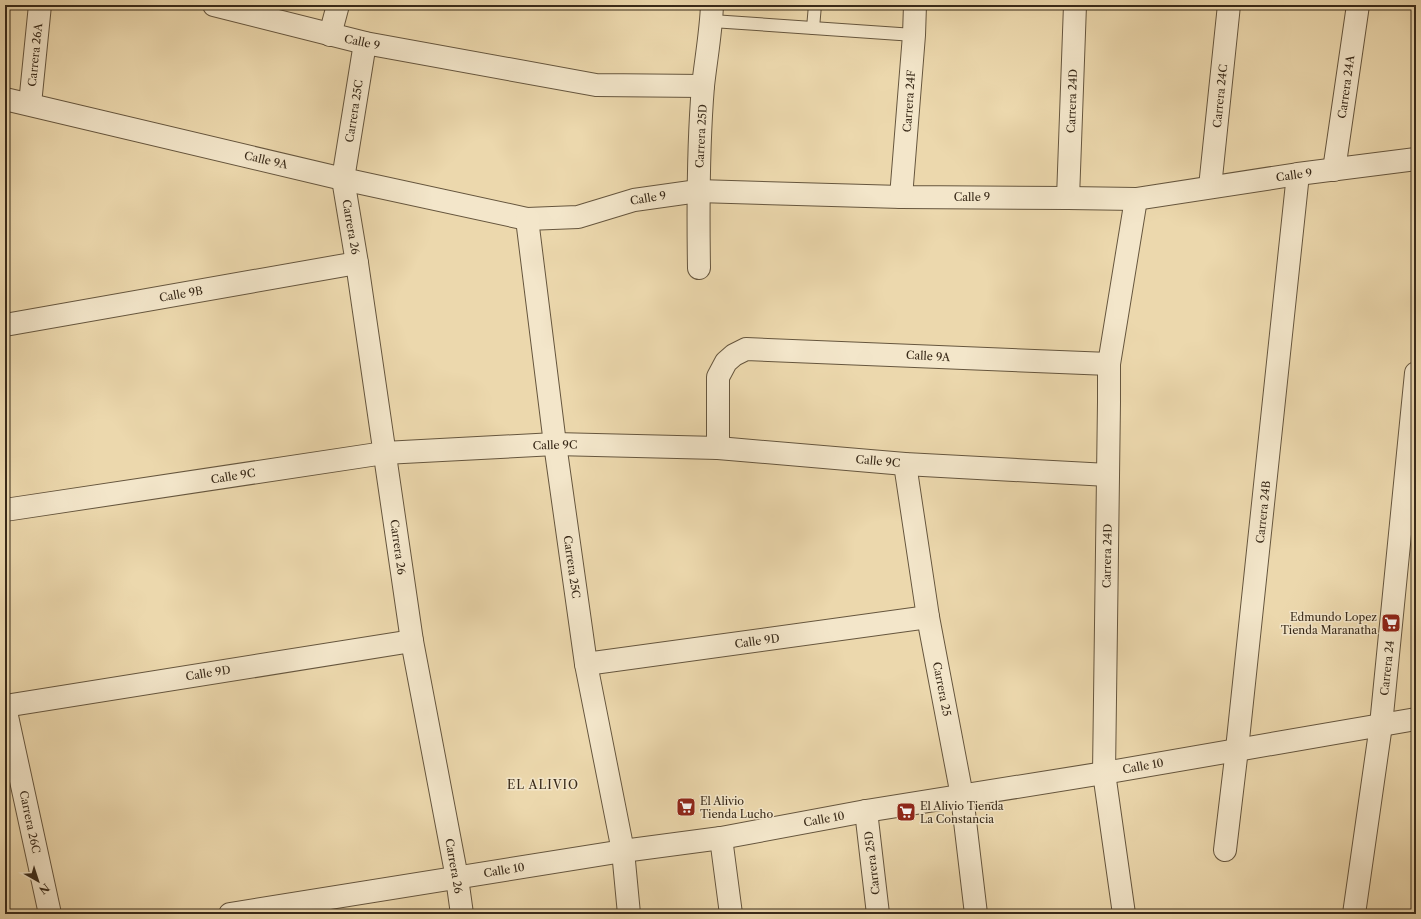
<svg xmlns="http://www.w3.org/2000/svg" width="1421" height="919" font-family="'Libre Caslon Text',serif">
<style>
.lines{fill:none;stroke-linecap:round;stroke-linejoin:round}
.service-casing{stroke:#66563e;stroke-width:14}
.minor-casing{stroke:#66563e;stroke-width:24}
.service{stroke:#f3e6ca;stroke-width:12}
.minor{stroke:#f3e6ca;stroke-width:22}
.labels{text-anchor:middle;stroke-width:3;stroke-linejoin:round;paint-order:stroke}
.street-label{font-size:11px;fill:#392a19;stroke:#f3e6ca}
.poi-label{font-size:11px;fill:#392a19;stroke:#f3e6ca;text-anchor:start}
.neighbourhood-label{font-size:12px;letter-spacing:1px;fill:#392a19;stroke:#f3e6ca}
</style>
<rect width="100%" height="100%" fill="#ecd8ad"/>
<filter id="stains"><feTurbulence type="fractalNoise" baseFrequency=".005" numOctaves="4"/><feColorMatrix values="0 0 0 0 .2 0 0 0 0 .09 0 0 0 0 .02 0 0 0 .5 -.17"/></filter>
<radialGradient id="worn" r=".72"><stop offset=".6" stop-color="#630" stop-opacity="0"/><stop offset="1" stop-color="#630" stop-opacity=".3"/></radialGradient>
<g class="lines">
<g class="service-casing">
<g id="service">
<polyline points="712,21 914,35"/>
<polyline points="813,28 815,5"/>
</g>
</g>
<g class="minor-casing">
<g id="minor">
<polyline points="214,5 365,43 596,85 703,86"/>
<polyline points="330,35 338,5"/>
<polyline points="365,43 343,179 357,263 412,641 457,878 462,914"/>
<polyline points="5,99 343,179 527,219 578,217 634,200 698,191 901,197 1068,198 1136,199 1298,174 1416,159"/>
<polyline points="30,104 40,5"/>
<polyline points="1334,170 1358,5"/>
<polyline points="1210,187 1229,5"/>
<polyline points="901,197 914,35 915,5"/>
<polyline points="1068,198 1075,5"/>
<polyline points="527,219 555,444 586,664 623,851 629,914"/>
<path d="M699 268C698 208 698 147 703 86 706 59 711 32 712 5"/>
<polyline points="5,325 357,263"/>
<polyline points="718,448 718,377 726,362 734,355 746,349 1109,364"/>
<polyline points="905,464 928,617 962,796 976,914"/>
<polyline points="5,510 384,453 555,444 718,448 905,464 1108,475"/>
<polyline points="586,664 928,617"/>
<polyline points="5,706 412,641"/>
<polyline points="5,707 50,914"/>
<polyline points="866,811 878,914"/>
<polyline points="721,838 731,914"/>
<polyline points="1225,850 1237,749 1298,174"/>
<polyline points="230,914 623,851 721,838 866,811 1104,773 1416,719"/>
<polyline points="1124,914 1104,773 1109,402 1109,364 1136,199"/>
<polyline points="1354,914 1381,725 1416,373"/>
</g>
</g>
<use href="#service" class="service"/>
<use href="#minor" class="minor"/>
</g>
<defs>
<g id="supermarket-square" transform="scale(1)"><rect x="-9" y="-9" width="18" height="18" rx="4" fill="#8f2418" stroke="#f3e6ca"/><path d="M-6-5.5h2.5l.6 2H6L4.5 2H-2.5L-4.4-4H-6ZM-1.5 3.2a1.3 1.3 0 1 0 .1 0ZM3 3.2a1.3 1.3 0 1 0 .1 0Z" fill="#fff"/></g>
</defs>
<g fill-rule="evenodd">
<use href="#supermarket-square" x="1391" y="623"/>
<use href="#supermarket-square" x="686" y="807"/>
<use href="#supermarket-square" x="906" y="812"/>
</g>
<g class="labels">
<g class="street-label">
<text transform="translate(362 42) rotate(12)" y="4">Calle 9</text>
<text transform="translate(35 55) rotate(-84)" y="4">Carrera 26A</text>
<text transform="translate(1346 87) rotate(-82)" y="4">Carrera 24A</text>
<text transform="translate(1220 96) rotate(-84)" y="4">Carrera 24C</text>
<text transform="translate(909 101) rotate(-86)" y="4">Carrera 24F</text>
<text transform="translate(1072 101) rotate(-88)" y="4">Carrera 24D</text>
<text transform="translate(354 111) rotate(-81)" y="4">Carrera 25C</text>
<text transform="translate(701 136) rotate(-87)" y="4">Carrera 25D</text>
<text transform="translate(266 160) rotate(13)" y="4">Calle 9A</text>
<text transform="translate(1294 175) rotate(-8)" y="4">Calle 9</text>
<text x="972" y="201">Calle 9</text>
<text transform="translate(648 198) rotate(-9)" y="4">Calle 9</text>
<text transform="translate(351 227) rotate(80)" y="4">Carrera 26</text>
<text transform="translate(181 294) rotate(-10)" y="4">Calle 9B</text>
<text transform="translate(928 356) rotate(3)" y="4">Calle 9A</text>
<text transform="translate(555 445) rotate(-1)" y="4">Calle 9C</text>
<text transform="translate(878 461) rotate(5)" y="4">Calle 9C</text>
<text transform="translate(233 476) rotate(-9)" y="4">Calle 9C</text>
<text transform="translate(1263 512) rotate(-84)" y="4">Carrera 24B</text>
<text transform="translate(398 547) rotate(82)" y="4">Carrera 26</text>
<text transform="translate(1107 556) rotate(-89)" y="4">Carrera 24D</text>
<text transform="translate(572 567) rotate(82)" y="4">Carrera 25C</text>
<text transform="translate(757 641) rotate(-8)" y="4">Calle 9D</text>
<text transform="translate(1387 668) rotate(-84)" y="4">Carrera 24</text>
<text transform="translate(208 673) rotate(-9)" y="4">Calle 9D</text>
<text transform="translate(942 689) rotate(79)" y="4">Carrera 25</text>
<text transform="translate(1143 766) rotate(-10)" y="4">Calle 10</text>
<text transform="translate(824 819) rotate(-10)" y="4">Calle 10</text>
<text transform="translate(30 822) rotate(78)" y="4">Carrera 26C</text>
<text transform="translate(872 863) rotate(-97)" y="4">Carrera 25D</text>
<text transform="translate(454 866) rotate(80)" y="4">Carrera 26</text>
<text transform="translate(504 870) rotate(-9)" y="4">Calle 10</text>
</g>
<g class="poi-label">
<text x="1377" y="621" text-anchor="end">Edmundo Lopez<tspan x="1377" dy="13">Tienda Maranatha</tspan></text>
<text x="700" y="805">El Alivio<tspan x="700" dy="13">Tienda Lucho</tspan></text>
<text x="920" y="810">El Alivio Tienda<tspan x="920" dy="13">La Constancia</tspan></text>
</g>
<g class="neighbourhood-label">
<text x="543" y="789">EL ALIVIO</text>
</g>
</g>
<rect width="1421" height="919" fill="none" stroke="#ecd8ad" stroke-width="20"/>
<rect x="6" y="6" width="1409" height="907" fill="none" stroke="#392a19" stroke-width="2"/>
<rect x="10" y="10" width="1401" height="899" fill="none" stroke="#392a19"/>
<g transform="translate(38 881) rotate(141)" stroke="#f3e6ca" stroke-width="3" paint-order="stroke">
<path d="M0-3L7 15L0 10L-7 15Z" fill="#392a19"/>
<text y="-6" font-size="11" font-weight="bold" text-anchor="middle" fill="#392a19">N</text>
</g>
<rect width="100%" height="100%" filter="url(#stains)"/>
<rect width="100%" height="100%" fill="url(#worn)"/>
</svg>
